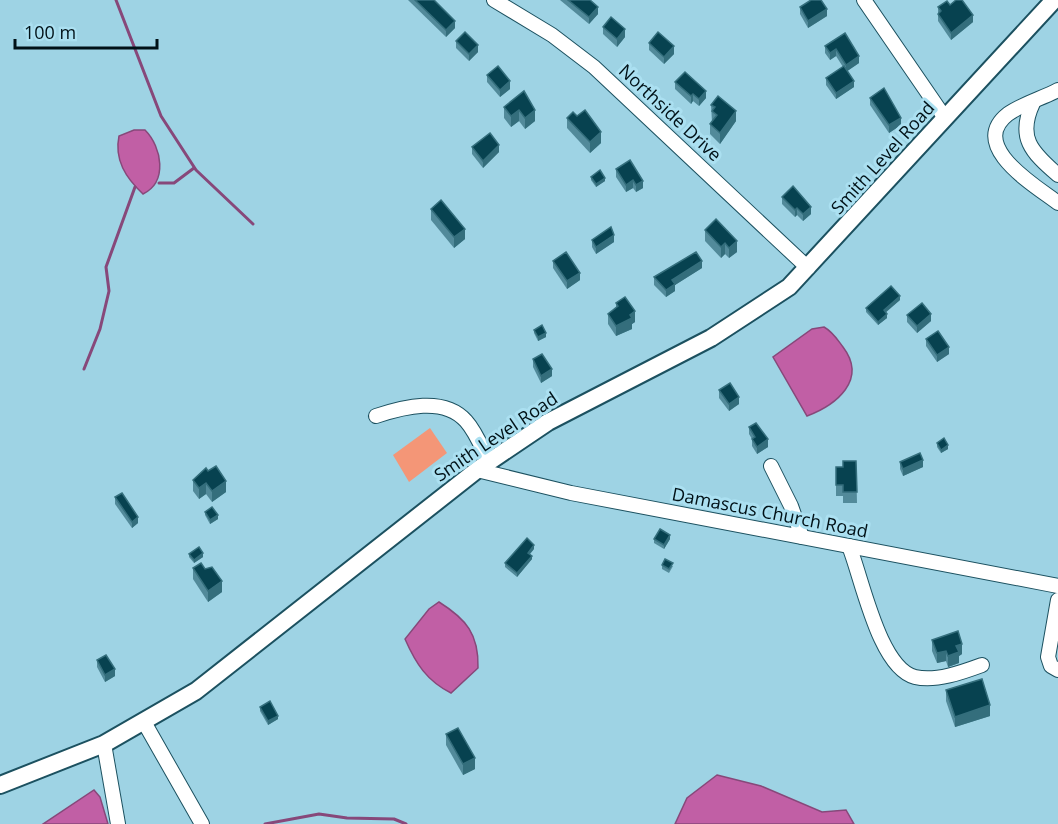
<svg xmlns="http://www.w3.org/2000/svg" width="1058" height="824" font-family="'Open Sans',sans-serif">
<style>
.green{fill:#f49677}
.water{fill:#c15fa5;stroke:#87487a;stroke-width:1.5}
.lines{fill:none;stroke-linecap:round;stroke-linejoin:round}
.stream{stroke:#87487a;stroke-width:3}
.minor-casing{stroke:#1c5160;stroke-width:16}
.major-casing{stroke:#1c5160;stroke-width:20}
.minor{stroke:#fff;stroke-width:14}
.major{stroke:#fff;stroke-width:16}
.wall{fill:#528a9a}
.shaded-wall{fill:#346e7c}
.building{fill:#074250;stroke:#346e7c;stroke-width:1.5}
.labels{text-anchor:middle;stroke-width:6;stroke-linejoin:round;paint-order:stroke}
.street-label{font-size:18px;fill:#001117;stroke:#abe0f1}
</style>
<rect width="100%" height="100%" fill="#9ed3e4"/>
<polygon class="green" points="430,428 447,453 409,482 393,455"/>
<g class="water">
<path d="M134 130H145C162 147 168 182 143 194 126 178 114 160 119 136Z"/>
<path d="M824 327C833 332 837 339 843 347 868 380 836 405 807 416L773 357 812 329Z"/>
<path d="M439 602C466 619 479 634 478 668L451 693C427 681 416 664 405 639L429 609Z"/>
<polygon points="717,775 761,786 822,812 846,810 854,824 675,824 687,798"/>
<polygon points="94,790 100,797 108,824 43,824"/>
</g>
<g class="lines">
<g class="stream">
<polyline points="116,0 161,116 196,170 253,224"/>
<polyline points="159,183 174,183 194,168"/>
<polyline points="84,369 100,329 109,291 106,267 135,187"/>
<polyline points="265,824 319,814 347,818 394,819 406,824"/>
</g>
<g class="minor-casing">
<g id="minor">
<polyline points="494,0 552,35 594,67 808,268"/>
<polyline points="864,0 945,118"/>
<path d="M1058 90C1043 98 1022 104 1008 114 967 146 1036 186 1058 203"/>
<path d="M1033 103C1017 137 1031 152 1058 175"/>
<path d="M376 416C403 407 444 396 466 421 476 432 482 448 489 462"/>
<polyline points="771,466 791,506 802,537"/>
<polyline points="477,470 571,493 1058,586"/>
<path d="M849 546C862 578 879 668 915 677 936 682 963 672 982 665"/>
<polyline points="1058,600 1048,657 1051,666 1058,670"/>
<polyline points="144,722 202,824"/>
<polyline points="104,744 118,824"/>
</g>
</g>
<g class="major-casing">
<polyline id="major" points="0,785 104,744 196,691 477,470 548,422 711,338 789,287 1054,0"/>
</g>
<use href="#minor" class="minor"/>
<use href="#major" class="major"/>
</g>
<g class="wall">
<polygon points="408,0 434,0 455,28 446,37"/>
<polygon points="560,0 590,0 598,14 589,24"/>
<polygon points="950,5 973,22 951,40 938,21 938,7"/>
<polygon points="800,7 827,16 808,28 800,14"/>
<polygon points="603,27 625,37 617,47 603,34"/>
<polygon points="845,33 859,63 847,71 854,87 836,99 826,85 826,78 843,67 836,56 830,60 825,53 825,46"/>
<polygon points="456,41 478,52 469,61 456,48"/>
<polygon points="649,43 674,54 664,64 649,50"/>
<polygon points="487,75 510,89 500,97 487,82"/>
<polygon points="675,82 706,98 699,106 693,101 691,104 675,89"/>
<polygon points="524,91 535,121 525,129 519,121 511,127 504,118 504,107"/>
<polygon points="870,98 901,125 889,133 870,105"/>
<polygon points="711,105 736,121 720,144 710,134 710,124 712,122"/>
<polygon points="567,118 601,143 590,153 567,128"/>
<polygon points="472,147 499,152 483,168 472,154"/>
<polygon points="616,169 643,188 636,192 633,188 626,192 616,177"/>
<polygon points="591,177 605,181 596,187 591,180"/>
<polygon points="782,197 811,214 803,221 797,215 795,217 782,204"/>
<polygon points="431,209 465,239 454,248 431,220"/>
<polygon points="716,219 737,252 729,258 725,254 721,258 705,241 705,230"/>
<polygon points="592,240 614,242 596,254 592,247"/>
<polygon points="553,261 580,280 567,289 553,268"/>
<polygon points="702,268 675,285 675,291 666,297 654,285 654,277"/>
<polygon points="900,300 885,312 887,318 878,325 866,312 866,308"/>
<polygon points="616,303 635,322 632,324 632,329 616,336 608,324 608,314 616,308"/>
<polygon points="907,315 931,321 917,333 907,322"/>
<polygon points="534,330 546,337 538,341 534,333"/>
<polygon points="926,339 949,354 937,362 926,346"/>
<polygon points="533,359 552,376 541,383 533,367"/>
<polygon points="719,390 739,404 729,411 719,398"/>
<polygon points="749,427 768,447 757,454 752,446 752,439 749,434"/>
<polygon points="937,443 948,449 941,453 937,447"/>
<polygon points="856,461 857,503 843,503 843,496 836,496 836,467 843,467"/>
<polygon points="900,462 923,467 903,476 900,469"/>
<polygon points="206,468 226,492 212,502 206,494 199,499 193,491 193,480"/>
<polygon points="115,497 138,523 132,528 115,504"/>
<polygon points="205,512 218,519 210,524 205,515"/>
<polygon points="654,539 670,539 664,549 654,543"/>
<polygon points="534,549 530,554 532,559 517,577 505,567 505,563"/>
<polygon points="189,554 203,557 194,563 189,557"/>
<polygon points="662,565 673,566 669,573 662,569"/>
<polygon points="193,568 222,592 208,602 193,579"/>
<polygon points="932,640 962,654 959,656 959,663 948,667 946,661 937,663 932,651"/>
<polygon points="97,660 115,676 105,682 97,667"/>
<polygon points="946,690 990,716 955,727 946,701"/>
<polygon points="260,707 278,719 268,725 260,711"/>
<polygon points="446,734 475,769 463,775 446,745"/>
</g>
<g class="shaded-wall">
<polygon points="598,7 598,14 589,24 589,17"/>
<polygon points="827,9 827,16 808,28 808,21"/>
<polygon points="973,15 973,22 951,40 951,33"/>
<polygon points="455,21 455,28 446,37 446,30"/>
<polygon points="625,29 625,37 617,47 617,39"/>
<polygon points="478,45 478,52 469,61 469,54"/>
<polygon points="674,46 674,54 664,64 664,57"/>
<polygon points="836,49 836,56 830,60 830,53"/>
<polygon points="859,56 859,63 846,72 846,65"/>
<polygon points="510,81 510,89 500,97 500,90"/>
<polygon points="854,81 854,87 836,99 836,93"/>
<polygon points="706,91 706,98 699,106 699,99"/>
<polygon points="693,94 693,101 691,104 691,96"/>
<polygon points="519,110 519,121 511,127 511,116"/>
<polygon points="535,110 535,121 525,129 525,118"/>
<polygon points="736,111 736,121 720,144 720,133"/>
<polygon points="901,118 901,125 889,133 889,125"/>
<polygon points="601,132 601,143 590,153 590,142"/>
<polygon points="499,145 499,152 483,168 483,161"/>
<polygon points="605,178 605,181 596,187 596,184"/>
<polygon points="633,180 633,188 626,192 626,185"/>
<polygon points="643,181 643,188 636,192 636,185"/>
<polygon points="811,207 811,214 803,221 803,214"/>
<polygon points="797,208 797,215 795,217 795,210"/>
<polygon points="465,229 465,239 454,248 454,237"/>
<polygon points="614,235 614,242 596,254 596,247"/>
<polygon points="737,241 737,252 729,258 729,248"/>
<polygon points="725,243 725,254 721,258 721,247"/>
<polygon points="702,261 702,268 675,285 675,291 666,297 666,290 672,280"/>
<polygon points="580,273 580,280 567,289 567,281"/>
<polygon points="900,296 900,300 884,314 884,310"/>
<polygon points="635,311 635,322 632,324 632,329 616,336 616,326"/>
<polygon points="887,314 887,318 878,325 878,322"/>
<polygon points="931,314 931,321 917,333 917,326"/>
<polygon points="546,333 546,337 538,341 538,337"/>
<polygon points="949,347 949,354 937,362 937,355"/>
<polygon points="552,369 552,376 541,383 541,376"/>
<polygon points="739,397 739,404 729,411 729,404"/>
<polygon points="768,439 768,447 757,454 757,447"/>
<polygon points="948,445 948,449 941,453 941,450"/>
<polygon points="923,460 923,467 903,476 903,469"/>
<polygon points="226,481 226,492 212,502 212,491"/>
<polygon points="206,483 206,494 199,499 199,488"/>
<polygon points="218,515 218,519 210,524 210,520"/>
<polygon points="138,517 138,523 132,528 132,522"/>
<polygon points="670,535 670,539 664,549 664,545"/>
<polygon points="534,545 534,549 528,556 528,553"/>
<polygon points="203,553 203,557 194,563 194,560"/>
<polygon points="532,556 532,559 517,577 517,573"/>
<polygon points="222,581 222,592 208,602 208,591"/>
<polygon points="962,644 962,654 959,656 959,663 948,667 948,656 956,646"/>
<polygon points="946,651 946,661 937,663 937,653"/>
<polygon points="115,669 115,676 105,682 105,675"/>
<polygon points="990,705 990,716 955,727 955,717"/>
<polygon points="278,716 278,719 268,725 268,721"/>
<polygon points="475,758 475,769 463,775 463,764"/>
</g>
<g class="building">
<polygon points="415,0 434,0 455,21 446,30"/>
<polygon points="568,0 590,0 598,7 589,17"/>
<polygon points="811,0 821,0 827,9 808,21 800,7"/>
<polygon points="956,0 962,0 973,15 951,33 938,14 941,11 938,7 947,1 950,5"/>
<polygon points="611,17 625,29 617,39 603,27"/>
<polygon points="465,32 478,45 469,54 456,41"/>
<polygon points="658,32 674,46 664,57 649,43"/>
<polygon points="845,33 859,56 846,65 836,49 830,53 825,46"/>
<polygon points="498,66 510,81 500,90 487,75"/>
<polygon points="844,66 854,81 836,93 826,78"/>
<polygon points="685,72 706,91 699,99 693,94 691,96 675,82"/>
<polygon points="884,88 901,118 889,125 870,98"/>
<polygon points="524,91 535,110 525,118 519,110 511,116 504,107"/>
<polygon points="718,96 736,111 720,133 710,124 717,115 712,111 715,107 711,105"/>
<polygon points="585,110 601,132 590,142 567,118 573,112 577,116"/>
<polygon points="490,133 499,145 483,161 472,147"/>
<polygon points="630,160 643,181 636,185 633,180 626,185 616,169"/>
<polygon points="600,170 605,178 596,184 591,177"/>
<polygon points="793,186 811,207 803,214 797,208 795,210 782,197"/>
<polygon points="441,200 465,229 454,237 431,209"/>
<polygon points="716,219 737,241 729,248 725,243 721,247 705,230"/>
<polygon points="611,227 614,235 596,247 592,240"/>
<polygon points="566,252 580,273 567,281 553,261"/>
<polygon points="696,252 702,261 672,280 675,284 666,290 654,277"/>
<polygon points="891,286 900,296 884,310 887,314 878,322 866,308"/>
<polygon points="625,297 635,311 630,315 632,318 616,326 608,314 618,306 616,303"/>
<polygon points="922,303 931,314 917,326 907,315"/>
<polygon points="542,325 546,333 538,337 534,330"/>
<polygon points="938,331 949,347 937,355 926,339"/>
<polygon points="542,354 552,369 541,376 533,359"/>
<polygon points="730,383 739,397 729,404 719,390"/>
<polygon points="756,423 768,439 757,447 752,439 755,437 749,427"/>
<polygon points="944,438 948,445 941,450 937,443"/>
<polygon points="920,453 923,460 903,469 900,462"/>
<polygon points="843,461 856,461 857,492 843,492 843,485 836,485 836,467 843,467"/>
<polygon points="216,466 226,481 212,491 206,483 199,488 193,480 206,468 208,471"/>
<polygon points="122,493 138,517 132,522 115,497"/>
<polygon points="212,507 218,515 210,520 205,512"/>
<polygon points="660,529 670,535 664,545 654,539"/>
<polygon points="527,538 534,545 528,553 532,556 517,573 505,563"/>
<polygon points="199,547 203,553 194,560 189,554"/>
<polygon points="665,559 673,563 669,569 662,565"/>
<polygon points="201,563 205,569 212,567 222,581 208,591 193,568"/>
<polygon points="958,631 962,644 956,646 959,652 948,656 946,651 937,653 932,640"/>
<polygon points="106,655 115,669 105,675 97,660"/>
<polygon points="982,679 990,705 955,717 946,690"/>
<polygon points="270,701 278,716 268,721 260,707"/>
<polygon points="458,728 475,758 463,764 446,734"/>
</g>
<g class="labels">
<g class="street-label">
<text transform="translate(670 113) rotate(43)" y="6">Northside Drive</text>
<text transform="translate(883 158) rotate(-48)" y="6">Smith Level Road</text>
<text transform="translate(496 437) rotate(-34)" y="6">Smith Level Road</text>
<text transform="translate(770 513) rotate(11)" y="6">Damascus Church Road</text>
</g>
</g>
<path d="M15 39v9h142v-9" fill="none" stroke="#001117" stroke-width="3"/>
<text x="24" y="39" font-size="18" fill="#001117" stroke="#abe0f1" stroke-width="4.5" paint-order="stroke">100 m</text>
</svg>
